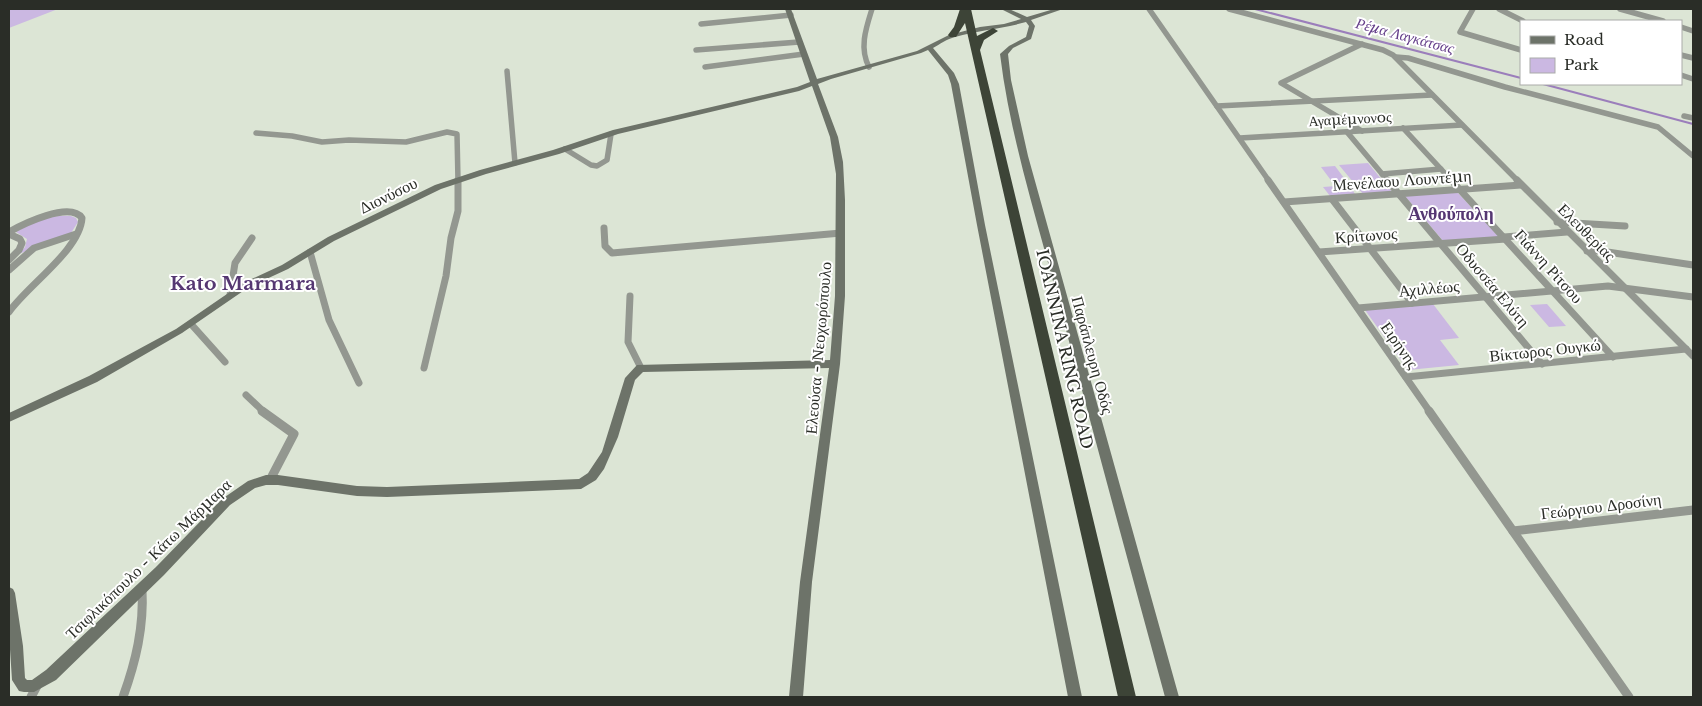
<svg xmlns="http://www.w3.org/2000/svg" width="1702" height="706" font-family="'Libre Baskerville',serif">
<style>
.green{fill:#cbb8e2}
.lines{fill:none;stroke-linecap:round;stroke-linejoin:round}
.stream{stroke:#9b7ebb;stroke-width:2}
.street-far2{stroke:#939790;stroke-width:5.5}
.street-far1{stroke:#939790;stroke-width:7}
.street{stroke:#939790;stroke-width:9}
.secondary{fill:#6d7369;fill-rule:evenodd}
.highway{fill:#3d4437;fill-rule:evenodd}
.labels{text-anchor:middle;stroke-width:4;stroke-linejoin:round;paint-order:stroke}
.far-street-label{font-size:14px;fill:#2a2d27;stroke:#fff}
.far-water-label{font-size:15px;font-style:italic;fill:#643e89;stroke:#fff}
.street-label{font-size:16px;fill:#2a2d27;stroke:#fff}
.neighbourhood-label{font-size:18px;font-weight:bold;fill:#553772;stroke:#fff}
.quarter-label{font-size:19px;font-weight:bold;fill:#553772;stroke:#fff}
</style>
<rect width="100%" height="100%" fill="#dce5d5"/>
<g class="green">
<polygon points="9,9 58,9 9,28"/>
<polygon points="1368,163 1392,192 1363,194 1339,165"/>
<polygon points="1335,166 1347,182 1333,183 1321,167"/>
<polygon points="1349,185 1355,194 1330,196 1323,187"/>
<polygon points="1457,192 1500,238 1444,242 1405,196"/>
<path d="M71 216 76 218 78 222 71 233 19 254 25 247 27 239 16 232C32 222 52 214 71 216Z"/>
<polygon points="1433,304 1459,338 1440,340 1459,365 1408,370 1365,310"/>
<polygon points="1547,304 1566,326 1549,327 1530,305"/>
</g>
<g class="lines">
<g class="stream">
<polyline points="1255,9 1521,78"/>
<polyline points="1543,84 1693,124"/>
</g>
<g class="street-far2">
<polyline points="1149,9 1269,181"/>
<polyline points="1229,9 1383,50 1393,55 1518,181"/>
<polyline points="1473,9 1460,32 1521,50"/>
<polyline points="1499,9 1523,21"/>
<polyline points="1620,9 1663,21"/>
<polyline points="701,24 791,15"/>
<polyline points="1681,27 1693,31"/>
<polyline points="1362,44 1281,83 1362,131"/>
<polyline points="696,50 799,42"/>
<polyline points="1681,55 1693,58"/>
<polyline points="1396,57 1408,58 1505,87 1658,127 1693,156"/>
<polyline points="705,67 804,54"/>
<path d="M869 67C859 48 866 28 872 9"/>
<polyline points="507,71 515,163"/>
<polyline points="1681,75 1693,79"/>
<polyline points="1217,106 1432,95"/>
<polyline points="1684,116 1693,118"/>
<polyline points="1403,128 1452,181"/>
<polyline points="1347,132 1388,181"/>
<polyline points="256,133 292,136 322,142 349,140 406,142 447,132 457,134 458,181"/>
<polyline points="1240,138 1462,125"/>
<polyline points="565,149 591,165 597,166 607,160 611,134"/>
<polyline points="1382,174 1441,169"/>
</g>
<g class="street-far1">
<polyline points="1268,180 1430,412"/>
<polyline points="1387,180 1542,364"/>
<polyline points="1451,180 1613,357"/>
<polyline points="1517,180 1693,356"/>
<polyline points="1332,199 1412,303"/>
<polyline points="1284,202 1521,185"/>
<polyline points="1557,222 1625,226"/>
<polyline points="604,228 605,246 612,253 841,233"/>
<path d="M9 232C23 224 70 201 82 218 80 250 28 285 9 312"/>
<polyline points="9,234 20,239 22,243 19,250 9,260"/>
<polyline points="1504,237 1567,232"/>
<polyline points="1587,251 1601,251 1693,265"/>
<polyline points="310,252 329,320 359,383"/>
<polyline points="1319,252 1506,239"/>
<polyline points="9,270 34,248 76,234"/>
<polyline points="230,295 235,263 252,238"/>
<polyline points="630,296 628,342 641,368"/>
<polyline points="1358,308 1608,286 1693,297"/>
<polyline points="191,324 225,362"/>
<polyline points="424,368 446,276 451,238 458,211 458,180"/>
<polyline points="1406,377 1686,349"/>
<polyline points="246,395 264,412"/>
</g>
<g class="street">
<polyline points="262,411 294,434 270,480"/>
<polyline points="1429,411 1629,697"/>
<polyline points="1513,531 1693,510"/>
<polyline points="31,697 38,684"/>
<path d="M123 697C136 661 144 627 142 589"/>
</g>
<path class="secondary" d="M785 9H791L817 79 917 51 949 35 980 27 1004 24 1021 19 1001 9H1009L1027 17 1054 9H1063L1031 20 1035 26 1031 39 1013 48 1008 54 1011 80 1028 156 1179 697H1165C1129 565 1093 432 1058 300 1037 219 1010 137 1000 54L1009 46 1026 37 1029 26 1026 22C1002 29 978 30 955 37 947 39 940 44 933 48L954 73 959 84 985 225 1082 697H1068L977 225 951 84 948 75 928 50 921 53 831 79 818 84 838 137 843 162 845 200V296L840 364 812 582 803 697H789L800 582 829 368 643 372 635 380 618 437 604 469 596 480 581 489 387 497 357 496 278 485H266L255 488 230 505 164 575 56 680 34 692H24L19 691 12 680 9 634V587L13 589 15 593 23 646 25 678 27 680H32L46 670 156 567 222 499 248 481 266 475H278L357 486 387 487 579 479 588 473 602 452 625 378 637 365 830 360 835 296 836 174 830 137 812 86 799 91 618 134 559 154 486 174 441 189 334 241 288 269 249 287 182 333 97 382 9 422V413L89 376 176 329 243 283 282 265 328 237 435 185 480 170 553 150 613 130 797 87 810 82Z"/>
<polygon class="highway" points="960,9 971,9 977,36 993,28 998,31 984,40 980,50 1136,697 1118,697 965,23 956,37 950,37 948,35 954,27"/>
</g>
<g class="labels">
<g class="far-street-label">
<text transform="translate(1350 119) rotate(-3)" y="5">Αγαμέμνονoς</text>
</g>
<g class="far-water-label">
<text transform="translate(1405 36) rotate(15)" y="5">Ρέμα Λαγκάτσας</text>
</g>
<g class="street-label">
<text transform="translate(1402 180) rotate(-4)" y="6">Μενέλαου Λουντέμη</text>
<text transform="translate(388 195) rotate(-26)" y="6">Διονύσου</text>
<text transform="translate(1587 232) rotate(45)" y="6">Ελευθερίας</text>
<text transform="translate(1366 235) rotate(-4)" y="6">Κρίτωνος</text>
<text transform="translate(1549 266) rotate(48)" y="6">Γιάννη Ρίτσου</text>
<text transform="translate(1493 285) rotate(50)" y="6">Οδυσσέα Ελύτη</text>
<text transform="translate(1429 288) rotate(-5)" y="6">Αχιλλέως</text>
<text transform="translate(1400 345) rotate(55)" y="6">Ειρήνης</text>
<text transform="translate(818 348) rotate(-85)" y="6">Ελεούσα - Νεοχωρόπουλο</text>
<text transform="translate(1065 349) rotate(77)" y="6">IOANNINA RING ROAD</text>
<text transform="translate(1545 350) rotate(-6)" y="6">Βίκτωρος Ουγκώ</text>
<text transform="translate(1093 355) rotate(75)" y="6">Παράπλευρη Οδός</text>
<text transform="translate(1601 506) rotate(-7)" y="6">Γεώργιου Δροσίνη</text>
<text transform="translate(148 559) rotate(-44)" y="6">Τσιφλικόπουλο - Κάτω Μάρμαρα</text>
</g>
<g class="neighbourhood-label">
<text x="1451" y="220">Ανθούπολη</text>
</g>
<g class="quarter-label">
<text x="243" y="290">Kato Marmara</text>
</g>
</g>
<rect width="1702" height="706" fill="none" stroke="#2a2d27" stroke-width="20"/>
<rect x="1520" y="20" width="162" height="65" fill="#ffffff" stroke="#aaaba9"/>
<rect x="1530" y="36" width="25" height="8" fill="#6d7369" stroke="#aaaba9"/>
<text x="1564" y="45" font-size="15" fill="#2a2d27">Road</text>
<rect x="1530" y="58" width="25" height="15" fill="#cbb8e2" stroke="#aaaba9"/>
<text x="1564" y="70" font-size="15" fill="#2a2d27">Park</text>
</svg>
